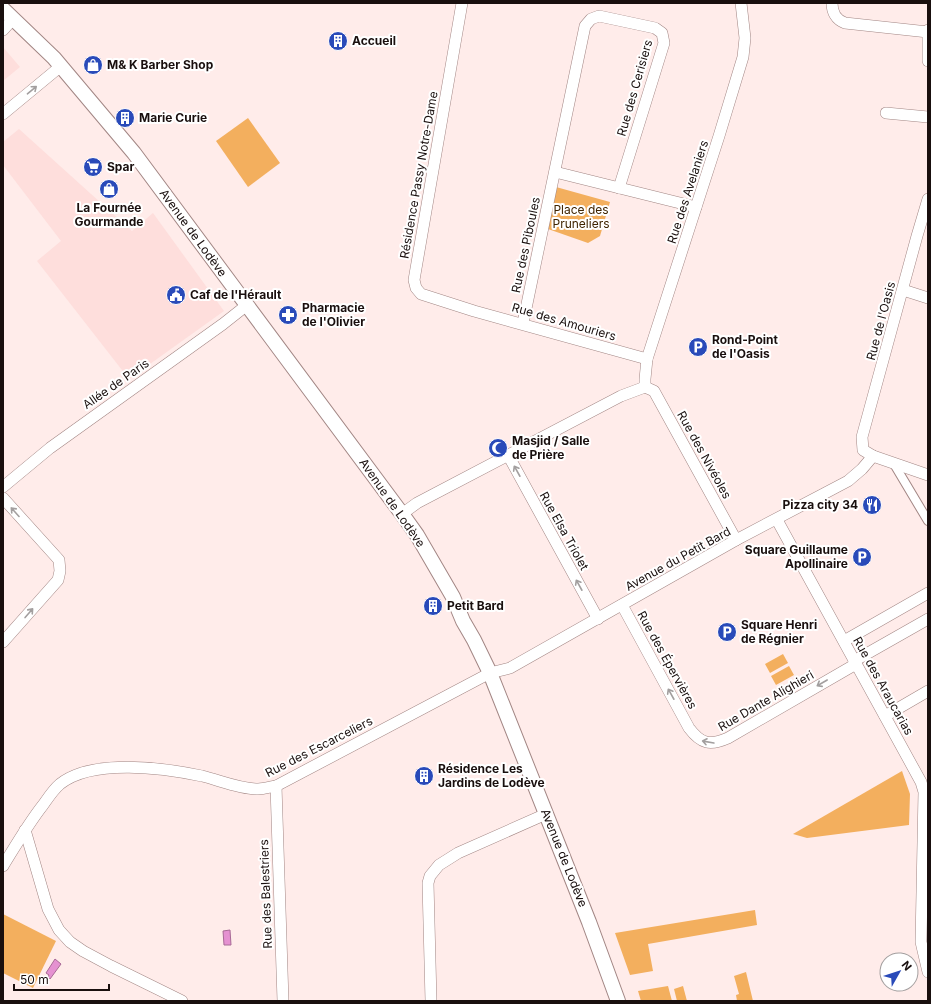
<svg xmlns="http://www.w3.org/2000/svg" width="931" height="1004" font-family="Inter,sans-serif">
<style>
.built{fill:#fededc}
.green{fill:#f3af5e}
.water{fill:#e591d1;stroke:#a86a96}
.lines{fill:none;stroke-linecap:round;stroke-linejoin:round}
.pedestrian-casing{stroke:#a28684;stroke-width:10}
.minor-casing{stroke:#a28684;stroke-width:12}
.tertiary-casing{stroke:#a28684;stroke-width:16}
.pedestrian{stroke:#fff;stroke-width:8}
.minor{stroke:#fff;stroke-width:11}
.tertiary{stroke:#fff;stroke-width:14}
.oneway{stroke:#a39f9f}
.labels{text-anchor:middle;stroke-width:4;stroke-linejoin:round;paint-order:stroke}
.poi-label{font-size:12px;font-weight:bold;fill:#190f0e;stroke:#fff;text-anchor:start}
.street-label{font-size:12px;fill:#190f0e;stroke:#fff}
.park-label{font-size:12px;fill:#3f2400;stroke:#fff}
</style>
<rect width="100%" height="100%" fill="#ffecea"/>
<g class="built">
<polygon points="3,47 20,67 3,81"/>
<polygon points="19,129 132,231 153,213 224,311 129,379 37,261 61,241 3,165 3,142"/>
</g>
<g class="green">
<polygon points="248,118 280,163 248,187 216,141"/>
<polygon points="556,187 610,202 600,236 588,243 548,229"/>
<polygon points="783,654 788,663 770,673 765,664"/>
<polygon points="789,666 794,675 776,685 771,676"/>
<polygon points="902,771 910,794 909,825 807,838 793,834"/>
<polygon points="755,910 757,925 648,944 653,971 630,975 615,933"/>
<polygon points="3,914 56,941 33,988 3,973"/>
<polygon points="746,972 753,1001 737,1001 736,995 739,994 734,976"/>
<polygon points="668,986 672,1001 641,1001 638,991"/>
<polygon points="683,986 687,1001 677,1001 674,989"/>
</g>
<g class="water">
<polygon points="230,930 231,945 224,945 223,931"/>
<polygon points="55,959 61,964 50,979 48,977 49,975 46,973"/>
</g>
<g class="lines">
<g class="pedestrian-casing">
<polyline id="pedestrian" points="894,464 928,521"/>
</g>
<g class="minor-casing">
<g id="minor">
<polyline points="462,3 414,280 416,288 421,294 474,311 647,359"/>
<path d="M832 3C832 12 836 20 845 23L928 32"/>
<polyline points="3,30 13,19"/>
<polyline points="928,30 928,61"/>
<polyline points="886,113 928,117"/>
<polyline points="3,114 61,66"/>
<polyline points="555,172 696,207"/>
<polyline points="928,199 917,236 862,437 863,450 873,456 928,475"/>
<polyline points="903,290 928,298"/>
<polyline points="523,323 585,26 591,19 599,16 655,28 662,33 664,43 619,188"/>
<polyline points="645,387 645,379 647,359 719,136 743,57 745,38 741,3"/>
<polyline points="645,387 654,391 736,540"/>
<polyline points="508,455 598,619"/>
<polyline points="3,487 50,448 223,324 247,305"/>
<polyline points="3,498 59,560 60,571 58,580 3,642"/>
<polyline points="402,514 417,503 621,396 645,387"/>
<polyline points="777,520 921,782 924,792 921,942 928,972"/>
<path d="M622 605 689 728C701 744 710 746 728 738L856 664"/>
<polyline points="844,641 928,593"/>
<polyline points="854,661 928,619"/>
<polyline points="885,716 928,691"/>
<polyline points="276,786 283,1001"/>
<polyline points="25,830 48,909 59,930 70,942 83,951 111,966 182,1001"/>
<path d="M3 866C16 845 28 824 43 805 48 798 53 790 60 784 93 758 164 768 202 776 219 780 240 789 258 789 264 789 270 787 276 786L490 673 510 668 736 540 848 481 862 469 873 456"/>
<polyline points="431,1001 428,883 430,876 439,865 458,853 546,814"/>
</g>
</g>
<g class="tertiary-casing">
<polyline id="tertiary" points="3,9 54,58 134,153 402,514 417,535 453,597 463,621 474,640 490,673 589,922 618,1001"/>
</g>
<use href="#pedestrian" class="pedestrian"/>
<use href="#minor" class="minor"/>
<use href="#tertiary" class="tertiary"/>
</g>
<defs><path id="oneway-shaft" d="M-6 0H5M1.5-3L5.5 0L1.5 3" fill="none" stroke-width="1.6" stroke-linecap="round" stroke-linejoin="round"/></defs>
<g class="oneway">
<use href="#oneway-shaft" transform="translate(32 90) rotate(-40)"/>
<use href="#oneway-shaft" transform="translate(517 471) rotate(-119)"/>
<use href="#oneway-shaft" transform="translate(15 512) rotate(-132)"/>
<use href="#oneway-shaft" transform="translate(579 585) rotate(-119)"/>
<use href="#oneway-shaft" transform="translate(29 613) rotate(-49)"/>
<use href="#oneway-shaft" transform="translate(822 683) rotate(150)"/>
<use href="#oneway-shaft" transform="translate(671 694) rotate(-119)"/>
<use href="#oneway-shaft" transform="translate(708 742) rotate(-170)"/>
</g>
<defs>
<g id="building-disc" transform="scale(1)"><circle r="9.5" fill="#294ab9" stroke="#fff"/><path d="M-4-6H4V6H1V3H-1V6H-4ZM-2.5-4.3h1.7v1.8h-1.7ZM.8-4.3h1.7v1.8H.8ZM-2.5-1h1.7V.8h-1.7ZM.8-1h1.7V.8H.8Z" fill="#fff"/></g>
<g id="shop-disc" transform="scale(1)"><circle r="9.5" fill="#294ab9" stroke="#fff"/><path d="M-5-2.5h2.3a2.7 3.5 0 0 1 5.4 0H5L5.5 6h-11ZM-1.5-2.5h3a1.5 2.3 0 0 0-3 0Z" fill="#fff"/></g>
<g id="supermarket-disc" transform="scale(1)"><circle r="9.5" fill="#294ab9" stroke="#fff"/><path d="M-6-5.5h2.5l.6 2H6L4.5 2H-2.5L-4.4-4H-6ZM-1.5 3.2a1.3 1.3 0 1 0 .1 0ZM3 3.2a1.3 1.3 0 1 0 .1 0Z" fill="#fff"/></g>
<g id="civic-disc" transform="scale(1)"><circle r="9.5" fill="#294ab9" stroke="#fff"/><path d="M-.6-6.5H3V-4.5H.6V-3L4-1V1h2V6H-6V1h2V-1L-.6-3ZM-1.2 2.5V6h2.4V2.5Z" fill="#fff"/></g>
<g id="pharmacy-disc" transform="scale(1)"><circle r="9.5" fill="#294ab9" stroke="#fff"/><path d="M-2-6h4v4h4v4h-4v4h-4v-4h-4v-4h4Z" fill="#fff"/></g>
<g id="parking-disc" transform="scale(1)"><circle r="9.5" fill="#294ab9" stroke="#fff"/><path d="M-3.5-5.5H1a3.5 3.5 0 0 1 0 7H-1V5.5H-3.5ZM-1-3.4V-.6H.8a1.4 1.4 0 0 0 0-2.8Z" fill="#fff"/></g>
<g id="mosque-disc" transform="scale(1)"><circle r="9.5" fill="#294ab9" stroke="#fff"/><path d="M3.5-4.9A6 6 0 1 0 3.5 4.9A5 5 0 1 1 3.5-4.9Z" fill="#fff"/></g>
<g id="restaurant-disc" transform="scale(1)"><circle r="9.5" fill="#294ab9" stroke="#fff"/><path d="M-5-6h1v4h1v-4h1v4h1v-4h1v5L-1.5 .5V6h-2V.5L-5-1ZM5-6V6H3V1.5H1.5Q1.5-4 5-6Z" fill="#fff"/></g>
</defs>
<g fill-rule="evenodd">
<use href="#building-disc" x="338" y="41"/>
<use href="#shop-disc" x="93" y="65"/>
<use href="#building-disc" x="125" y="118"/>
<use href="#supermarket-disc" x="93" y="167"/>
<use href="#shop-disc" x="109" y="189"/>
<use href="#civic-disc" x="176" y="295"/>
<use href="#pharmacy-disc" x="288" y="315"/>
<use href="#parking-disc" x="698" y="347"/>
<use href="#mosque-disc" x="498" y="448"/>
<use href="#restaurant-disc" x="872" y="505"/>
<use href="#parking-disc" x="862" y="557"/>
<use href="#building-disc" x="433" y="606"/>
<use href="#parking-disc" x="727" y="632"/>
<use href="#building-disc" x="424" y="776"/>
</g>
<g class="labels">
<g class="poi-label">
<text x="352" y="45">Accueil</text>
<text x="107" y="69">M&amp; K Barber Shop</text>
<text x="139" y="122">Marie Curie</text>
<text x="107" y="171">Spar</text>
<text x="109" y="212" text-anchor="middle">La Fournée<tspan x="109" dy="14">Gourmande</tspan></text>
<text x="190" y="299">Caf de l'Hérault</text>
<text x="302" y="312">Pharmacie<tspan x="302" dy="14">de l'Olivier</tspan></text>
<text x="712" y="344">Rond-Point<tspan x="712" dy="14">de l'Oasis</tspan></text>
<text x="512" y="445">Masjid / Salle<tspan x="512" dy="14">de Prière</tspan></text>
<text x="858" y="509" text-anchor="end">Pizza city 34</text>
<text x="848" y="554" text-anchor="end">Square Guillaume<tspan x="848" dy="14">Apollinaire</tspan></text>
<text x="447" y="610">Petit Bard</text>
<text x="741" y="629">Square Henri<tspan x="741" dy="14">de Régnier</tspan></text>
<text x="438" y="773">Résidence Les<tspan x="438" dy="14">Jardins de Lodève</tspan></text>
</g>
<g class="street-label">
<text transform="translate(635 88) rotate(-74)" y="4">Rue des Cerisiers</text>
<text transform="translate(419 175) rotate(-80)" y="4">Résidence Passy Notre-Dame</text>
<text transform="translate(688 192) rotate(-72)" y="4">Rue des Avelaniers</text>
<text transform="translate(193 233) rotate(54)" y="4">Avenue de Lodève</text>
<text transform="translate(526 245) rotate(-78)" y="4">Rue des Piboules</text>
<text transform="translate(881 321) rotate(-75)" y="4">Rue de l'Oasis</text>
<text transform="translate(564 322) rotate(16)" y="4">Rue des Amouriers</text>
<text transform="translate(116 384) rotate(-35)" y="4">Allée de Paris</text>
<text transform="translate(704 455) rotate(61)" y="4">Rue des Nivéoles</text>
<text transform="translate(392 503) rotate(55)" y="4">Avenue de Lodève</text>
<text transform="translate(564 531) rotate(61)" y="4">Rue Elsa Triolet</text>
<text transform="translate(678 559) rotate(-29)" y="4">Avenue du Petit Bard</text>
<text transform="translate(667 660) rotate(61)" y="4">Rue des Épervières</text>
<text transform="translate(883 686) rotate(61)" y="4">Rue des Araucarias</text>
<text transform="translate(766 701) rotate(-30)" y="4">Rue Dante Alighieri</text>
<text transform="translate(319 747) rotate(-27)" y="4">Rue des Escarceliers</text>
<text transform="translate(564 858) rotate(68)" y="4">Avenue de Lodève</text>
<text transform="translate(266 894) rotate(-92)" y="4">Rue des Balestriers</text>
</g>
<g class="park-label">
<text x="581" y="214">Place des<tspan x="581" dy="14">Pruneliers</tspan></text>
</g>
</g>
<rect width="931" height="1004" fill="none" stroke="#190f0e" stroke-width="8"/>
<g transform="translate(899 972) rotate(51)"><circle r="19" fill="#ffffff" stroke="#a39f9f"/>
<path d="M0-3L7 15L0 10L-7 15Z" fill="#294ab9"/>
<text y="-6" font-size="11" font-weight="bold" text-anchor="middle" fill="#190f0e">N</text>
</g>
<path d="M14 984v6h95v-6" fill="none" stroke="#190f0e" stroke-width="2"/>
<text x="20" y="984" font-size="12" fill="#190f0e" stroke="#ffffff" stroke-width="3" paint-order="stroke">50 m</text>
</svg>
